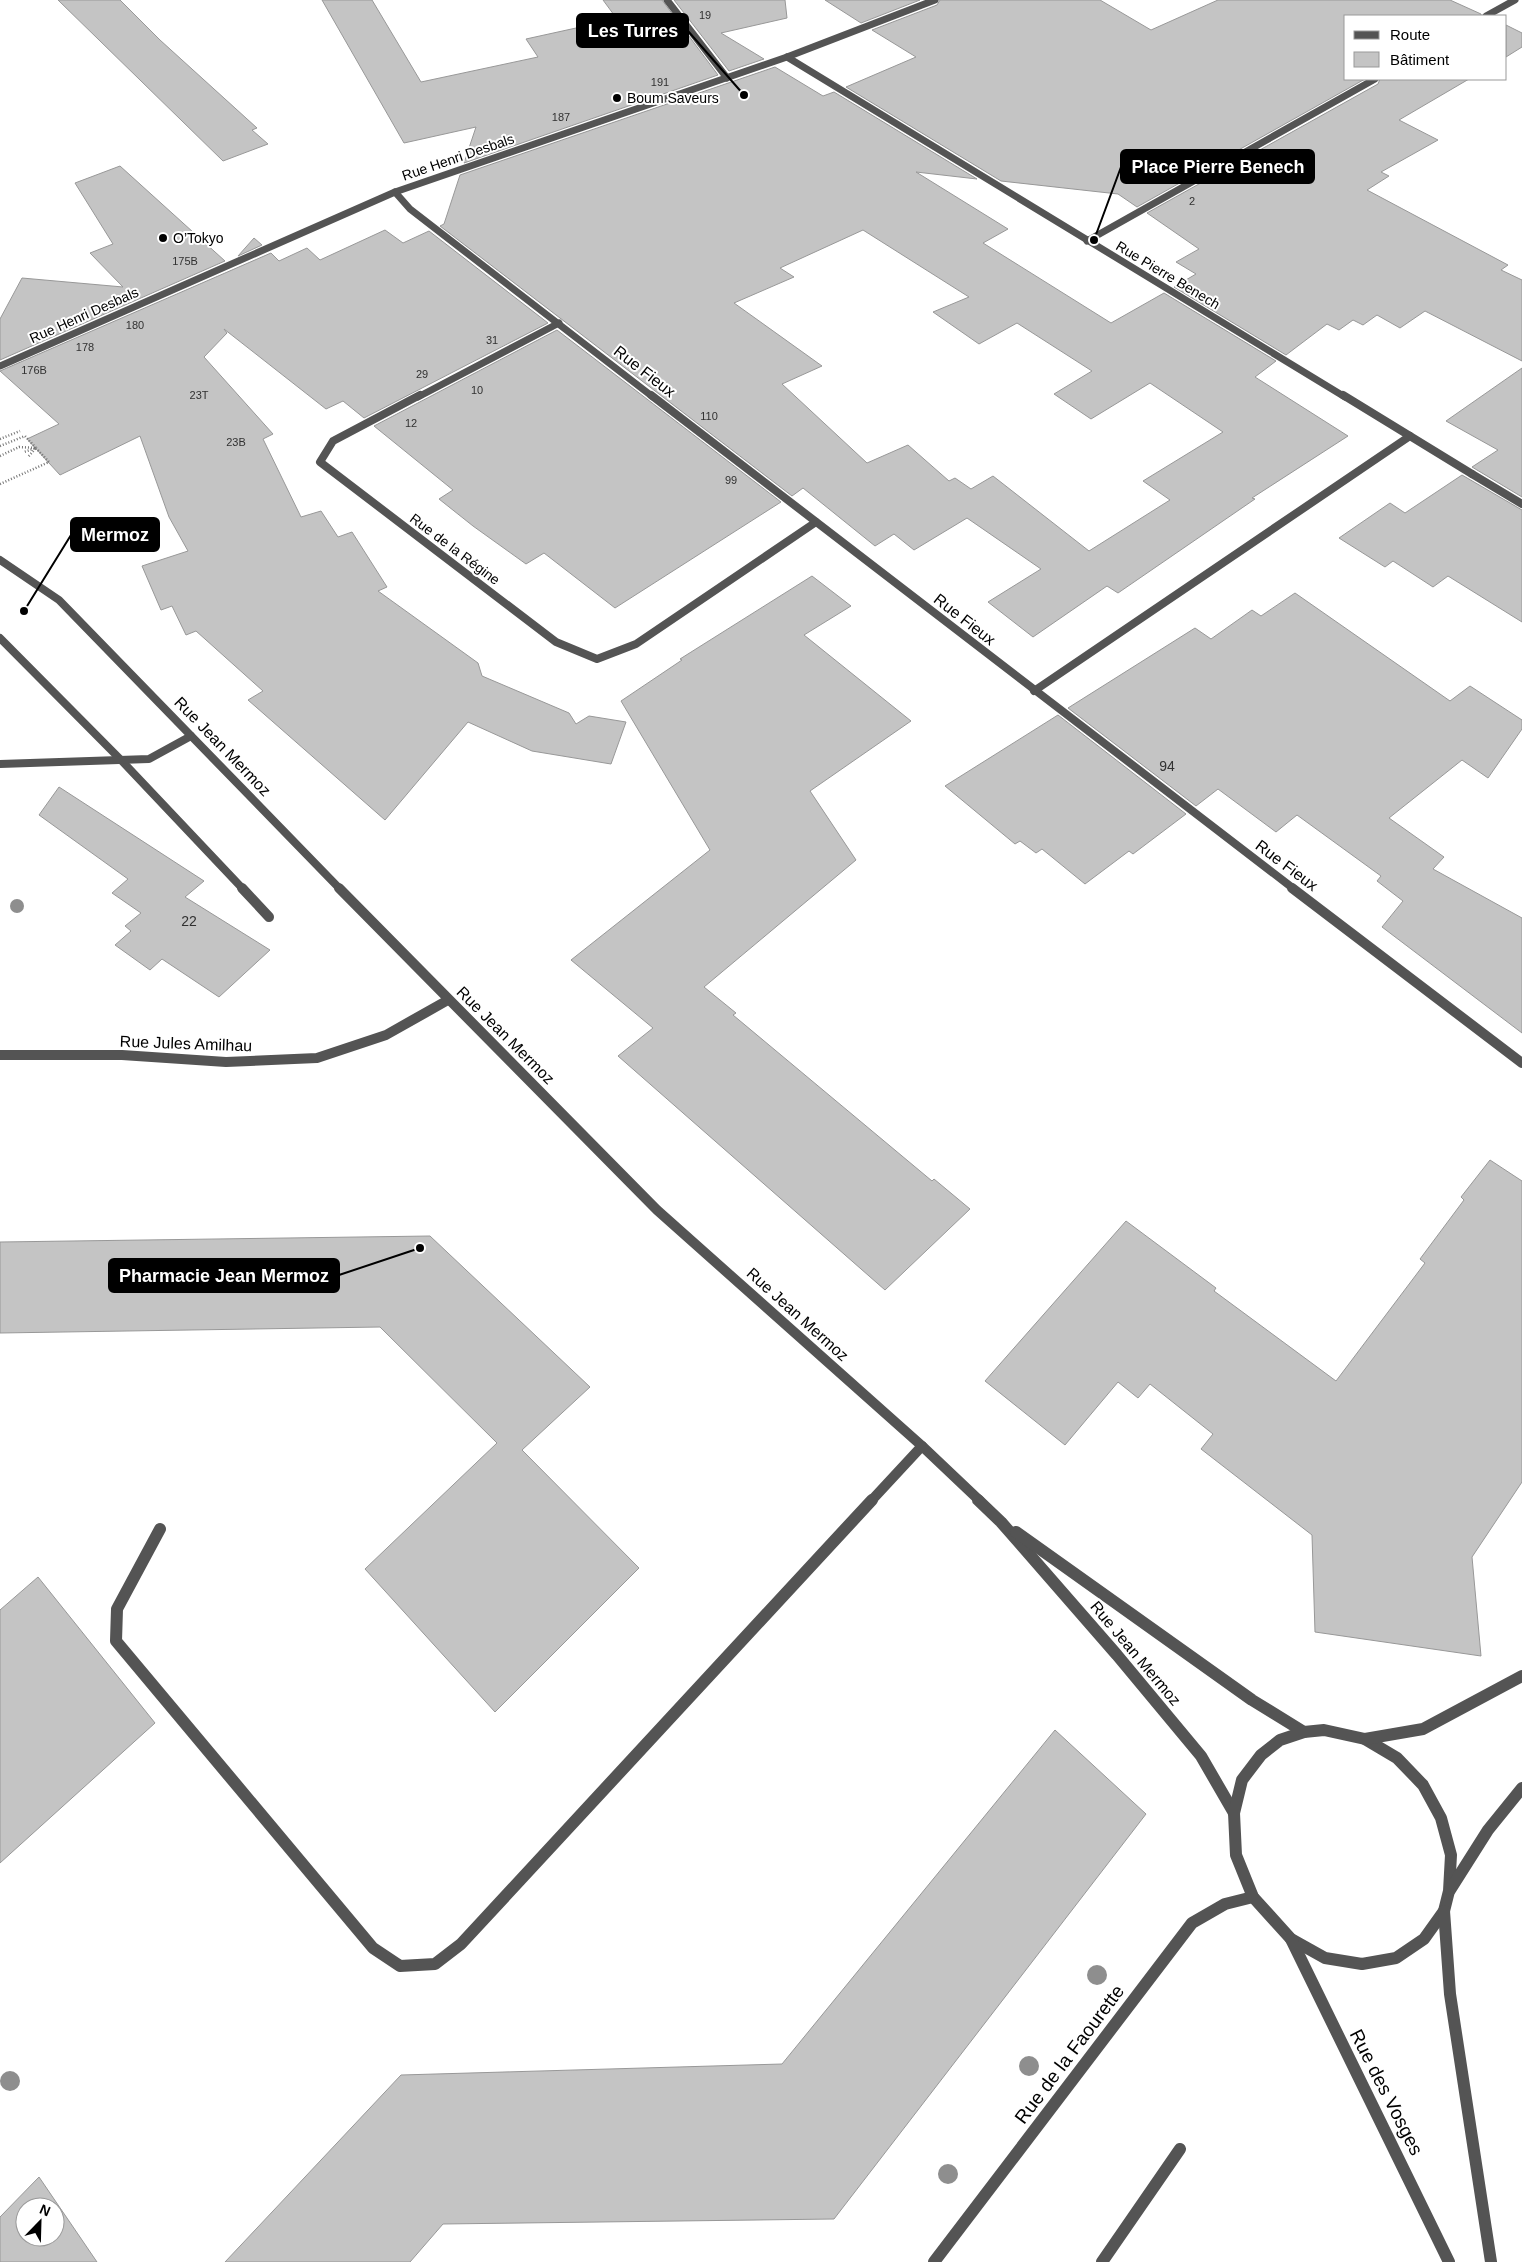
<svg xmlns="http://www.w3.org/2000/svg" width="1522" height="2262" font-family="Arial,sans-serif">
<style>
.building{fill:#c4c4c4;stroke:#989898;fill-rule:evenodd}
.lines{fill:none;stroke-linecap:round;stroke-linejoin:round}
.path{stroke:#767676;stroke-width:2.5;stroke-dasharray:1 2;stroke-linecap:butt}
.service-far2{stroke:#545454;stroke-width:8}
.service-far1{stroke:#545454;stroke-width:10}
.service{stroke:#545454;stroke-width:12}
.minor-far3{stroke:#545454;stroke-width:7}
.minor-far2{stroke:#545454;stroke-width:8}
.minor-far1{stroke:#545454;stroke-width:10}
.minor{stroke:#545454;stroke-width:12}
.tertiary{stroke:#545454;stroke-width:12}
.tree{fill:#8e8e8e}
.poi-dot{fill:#000;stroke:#fff;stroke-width:2}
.labels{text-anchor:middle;stroke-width:4;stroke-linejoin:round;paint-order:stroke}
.far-number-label{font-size:11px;fill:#313131}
.far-poi-label{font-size:14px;fill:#000;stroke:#fff;text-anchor:start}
.far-street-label{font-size:14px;fill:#000;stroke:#fff}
.number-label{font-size:14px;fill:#313131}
.street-label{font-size:16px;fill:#000;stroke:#fff}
.near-street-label{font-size:19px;fill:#000;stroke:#fff}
.leader{fill:none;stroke:#000;stroke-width:2}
.callout-dot{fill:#000;stroke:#fff;stroke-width:2}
.callout{fill:#000;stroke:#000;stroke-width:2}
.callout-label{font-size:18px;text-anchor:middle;font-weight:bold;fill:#fff}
</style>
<rect width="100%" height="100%" fill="#fff"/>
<g class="building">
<polygon points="58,0 120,0 160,40 257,128 252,130 268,144 223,161"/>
<polygon points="322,0 372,0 421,82 538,57 526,39 617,19 603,0 662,0 718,75 464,163 476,127 404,143"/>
<polygon points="674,0 785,0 787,18 721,33 764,59 729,71"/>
<polygon points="825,0 920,0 861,23"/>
<polygon points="940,0 1100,0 1151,30 1218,0 1450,0 1481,14 1481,16 1346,16 1346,79 1365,79 1137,207 1118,194 1001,181 846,87 916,57 872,30 937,5"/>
<polygon points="1506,25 1522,33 1522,47 1506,57"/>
<path d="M775 67 823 96 834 92 977 179 916 172 1008 229 983 243 1111 323 1164 293 1276 361 1255 377 1348 436 1252 498 1255 499 1118 593 1107 586 1033 637 988 602 1041 569 967 518 914 550 894 534 875 546 803 488 792 496 440 226 444 224 460 175ZM863 230 969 297 933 312 979 344 1017 323 1092 371 1054 394 1091 419 1150 383 1223 432 1143 481 1170 500 1089 551 993 476 971 489 955 478 949 481 908 445 867 463 782 384 822 366 734 303 794 277 780 268Z"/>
<polygon points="1380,79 1469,79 1399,120 1438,140 1381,172 1389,176 1367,190 1508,265 1501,270 1522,280 1522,361 1425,311 1400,328 1377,315 1363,325 1353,320 1339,330 1327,324 1286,355 1174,287 1196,274 1176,262 1199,249 1147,213 1378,84"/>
<polygon points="120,166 225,261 0,360 0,319 22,278 123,287 90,253 113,244 75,183"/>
<polygon points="385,230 403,243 429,231 548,323 364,418 343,401 326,409 224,329 227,333 204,357 273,434 263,439 301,517 321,511 338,537 352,532 387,587 378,591 478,663 482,676 569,713 576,724 589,716 626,722 611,764 532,751 468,722 385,820 248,700 263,691 196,631 186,635 172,606 161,610 142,566 188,551 169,517 140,436 60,475 27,439 59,424 0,371 271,253 279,261 307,248 320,260"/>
<polygon points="254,238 262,245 238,256"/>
<polygon points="557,330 781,502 615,608 544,553 526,564 473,526 439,499 453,490 374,426"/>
<polygon points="1522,368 1522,497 1472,467 1498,450 1446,421"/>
<polygon points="1462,475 1522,510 1522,622 1448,576 1433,587 1393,561 1385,567 1339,538 1390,503 1405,513"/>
<polygon points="812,576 851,606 804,635 911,721 810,791 856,860 704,987 736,1013 733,1015 932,1181 934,1179 970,1209 885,1290 618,1056 653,1028 571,960 710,850 621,701 682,660 680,659"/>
<polygon points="1295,593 1450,701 1470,686 1522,720 1522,729 1488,778 1462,760 1389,818 1444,857 1433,869 1522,918 1522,1033 1382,927 1403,901 1377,881 1381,876 1297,815 1276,832 1218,789 1196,806 1068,708 1195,628 1211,639 1252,610 1261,616"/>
<polygon points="1058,715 1186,814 1133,854 1129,851 1085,884 1042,849 1036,853 1020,841 1015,844 945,786"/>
<polygon points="59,787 204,881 185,897 270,950 219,997 162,959 150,970 115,945 131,931 125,926 141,913 112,893 128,879 39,815"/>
<polygon points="1490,1160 1522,1181 1522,1482 1472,1557 1481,1656 1315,1632 1312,1535 1201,1449 1213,1434 1150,1384 1138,1398 1118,1382 1065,1445 985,1381 1126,1221 1216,1288 1214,1291 1336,1381 1425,1263 1420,1259 1464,1200 1461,1197"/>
<polygon points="430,1236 590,1387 522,1450 639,1568 495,1712 365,1569 497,1443 380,1327 0,1333 0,1242"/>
<polygon points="38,1577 155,1723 0,1863 0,1610"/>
<polygon points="1055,1730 1146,1814 834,2219 443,2224 410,2262 225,2262 401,2075 782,2064"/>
<path d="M39 2177 97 2262H0V2217ZM25 2207H55V2237H25Z"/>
</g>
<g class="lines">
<g class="path">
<polyline points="0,439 20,431"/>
<polyline points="0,446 25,436 36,448 24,452"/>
<polyline points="0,456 19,447 36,448 28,457"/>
<polyline points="0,484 49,462 36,448"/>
</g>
<g class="service-far2">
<polyline points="1472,474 1522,504"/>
<polyline points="0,638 121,760 243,889"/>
<polyline points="0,764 149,759 191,736"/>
</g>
<g class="service-far1">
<polyline points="242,888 269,917"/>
<polyline points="871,1501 922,1446"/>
</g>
<g class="service">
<polyline points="160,1529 117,1609 116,1641 373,1948 400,1966 435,1964 461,1944 872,1500"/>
<polyline points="1102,2262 1180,2149"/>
</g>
<g class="minor-far3">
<polyline points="667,0 727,78"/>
<polyline points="1486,16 1515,0"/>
<polyline points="787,57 1345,397"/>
<polyline points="395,192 410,209 653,397"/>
<polyline points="1087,241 1375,79"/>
<polyline points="0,366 395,192 787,57 935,0"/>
<polyline points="418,397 559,323"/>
</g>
<g class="minor-far2">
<polyline points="420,395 333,441 320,462 556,642 597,659 636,644 816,522"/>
<polyline points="651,395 1294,889"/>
<polyline points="1343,395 1472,474"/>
<polyline points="0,560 59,600 340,889"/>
<polyline points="1034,691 1410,436"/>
</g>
<g class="minor-far1">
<polyline points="339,888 657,1210 922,1446 980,1501"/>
<polyline points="1292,888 1522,1063"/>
<polyline points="0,1055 122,1055 226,1062 317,1058 386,1035 448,1000"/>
</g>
<g class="minor">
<polyline points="978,1500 1001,1522 1117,1655 1201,1756 1234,1813"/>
<polyline points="1016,1532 1252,1700 1304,1732"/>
<polyline points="934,2262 1192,1923 1225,1904 1253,1897"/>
</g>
<g class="tertiary">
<polygon points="1324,1730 1365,1739 1397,1758 1423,1785 1441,1818 1451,1855 1449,1891 1444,1911 1424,1939 1396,1958 1362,1964 1325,1958 1291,1939 1253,1897 1236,1855 1234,1813 1242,1780 1261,1755 1280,1740 1304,1732"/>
<polyline points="1365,1739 1423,1729 1522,1676"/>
<polyline points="1450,1890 1488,1830 1522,1788"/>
<polyline points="1444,1911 1450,1994 1491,2262"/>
<polyline points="1291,1939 1449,2262"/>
</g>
</g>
<g class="tree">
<circle cx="17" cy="906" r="7"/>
<circle cx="1097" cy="1975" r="10"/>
<circle cx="1029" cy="2066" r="10"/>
<circle cx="10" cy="2081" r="10"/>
<circle cx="948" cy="2174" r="10"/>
</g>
<g class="poi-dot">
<circle cx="617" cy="98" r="5"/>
<circle cx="163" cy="238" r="5"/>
</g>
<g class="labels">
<g class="far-number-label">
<text x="705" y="19">19</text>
<text x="660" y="86">191</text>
<text x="561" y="121">187</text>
<text x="1192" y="205">2</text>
<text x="185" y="265">175B</text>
<text x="135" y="329">180</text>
<text x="492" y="344">31</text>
<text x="85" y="351">178</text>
<text x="34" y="374">176B</text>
<text x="422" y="378">29</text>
<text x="477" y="394">10</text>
<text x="199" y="399">23T</text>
<text x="709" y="420">110</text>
<text x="411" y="427">12</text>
<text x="236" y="446">23B</text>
<text x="731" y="484">99</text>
</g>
<g class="far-poi-label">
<text x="627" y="103">Boum Saveurs</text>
<text x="173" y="243">O’Tokyo</text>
</g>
<g class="far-street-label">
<text transform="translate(458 157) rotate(-19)" y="5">Rue Henri Desbals</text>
<text transform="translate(1168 275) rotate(31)" y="5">Rue Pierre Benech</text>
<text transform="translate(84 315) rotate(-24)" y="5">Rue Henri Desbals</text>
<text transform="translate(455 549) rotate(37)" y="5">Rue de la Régine</text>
</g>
<g class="number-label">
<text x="1167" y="771">94</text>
<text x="189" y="926">22</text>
</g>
<g class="street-label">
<text transform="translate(645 371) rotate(38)" y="6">Rue Fieux</text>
<text transform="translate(965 619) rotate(38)" y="6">Rue Fieux</text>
<text transform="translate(223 746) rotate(46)" y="6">Rue Jean Mermoz</text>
<text transform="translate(1287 865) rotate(37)" y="6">Rue Fieux</text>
<text transform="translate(506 1035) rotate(45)" y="6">Rue Jean Mermoz</text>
<text transform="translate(186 1043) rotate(2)" y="6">Rue Jules Amilhau</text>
<text transform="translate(798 1314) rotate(42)" y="6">Rue Jean Mermoz</text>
<text transform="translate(1136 1653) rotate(50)" y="6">Rue Jean Mermoz</text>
</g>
<g class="near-street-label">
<text transform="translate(1069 2054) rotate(-53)" y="7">Rue de la Faourette</text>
<text transform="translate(1387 2092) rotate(63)" y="7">Rue des Vosges</text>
</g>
</g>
<path class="leader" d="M744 95L688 31M1094 240L1121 167M24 611L71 535M420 1248L339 1275"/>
<g class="callout-dot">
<circle cx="744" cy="95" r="5"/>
<circle cx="1094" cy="240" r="5"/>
<circle cx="24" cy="611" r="5"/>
<circle cx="420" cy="1248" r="5"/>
</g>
<g class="callout">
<rect x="577" y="14" width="111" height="33" rx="5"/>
<rect x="1121" y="150" width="193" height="33" rx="5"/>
<rect x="71" y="518" width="88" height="33" rx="5"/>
<rect x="109" y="1259" width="230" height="33" rx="5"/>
</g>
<g class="callout-label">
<text x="633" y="37">Les Turres</text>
<text x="1218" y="173">Place Pierre Benech</text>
<text x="115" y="541">Mermoz</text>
<text x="224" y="1282">Pharmacie Jean Mermoz</text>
</g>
<rect x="1344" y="15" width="162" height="65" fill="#ffffff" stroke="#999999"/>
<rect x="1354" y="31" width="25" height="8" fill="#545454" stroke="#999999"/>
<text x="1390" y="40" font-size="15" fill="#000000">Route</text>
<rect x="1354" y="52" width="25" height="15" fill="#c4c4c4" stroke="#999999"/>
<text x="1390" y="65" font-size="15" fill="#000000">Bâtiment</text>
<g transform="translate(40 2222) rotate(23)"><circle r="24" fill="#ffffff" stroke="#999999"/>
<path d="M0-4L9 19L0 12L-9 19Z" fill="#000000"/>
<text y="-8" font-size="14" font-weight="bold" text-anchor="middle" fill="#000000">N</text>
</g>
</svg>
